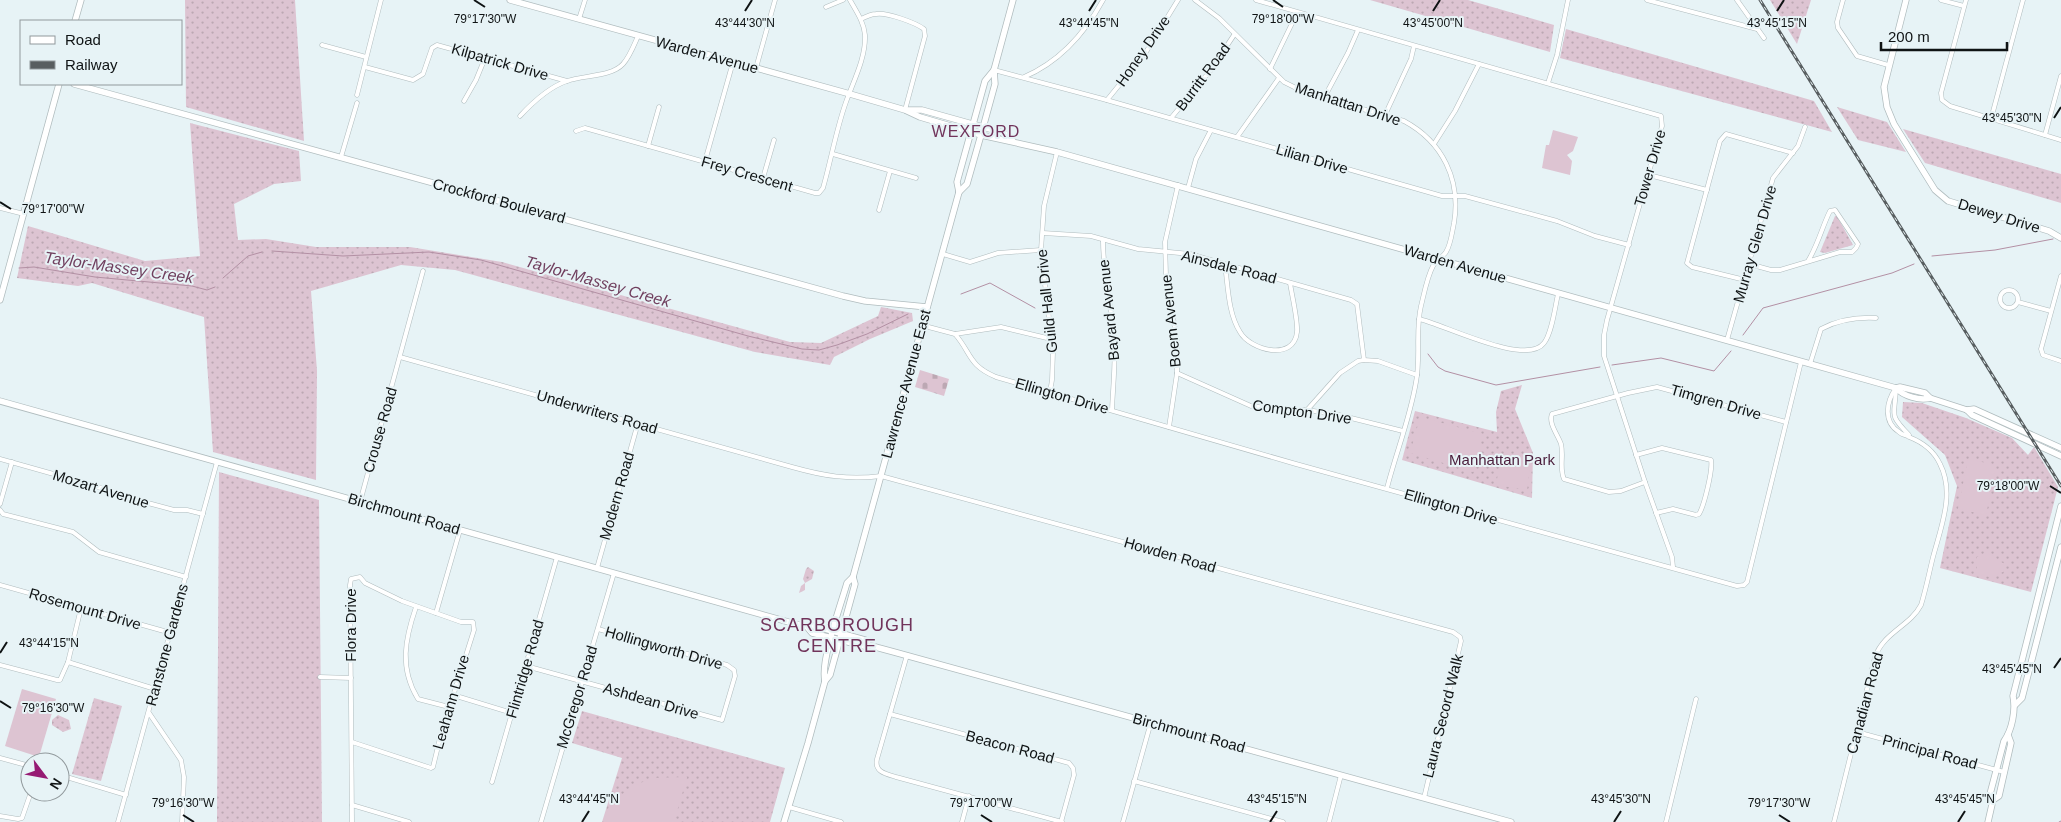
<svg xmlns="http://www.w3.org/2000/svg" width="2061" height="822" font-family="Arial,sans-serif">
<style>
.grass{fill:url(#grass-dots)}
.cemetery{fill:url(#cemetery-stones)}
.pitch{fill:#ddc4d2}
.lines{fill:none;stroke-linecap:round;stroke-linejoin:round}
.stream{stroke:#b390a4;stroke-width:1}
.street-casing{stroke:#b0bcbe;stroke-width:5}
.secondary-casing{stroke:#b0bcbe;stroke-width:7}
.street{stroke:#fff;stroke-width:4}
.secondary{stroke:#fff;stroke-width:5.5}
.rail-casing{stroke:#585e60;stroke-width:3}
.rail{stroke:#e7f3f6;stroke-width:1;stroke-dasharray:4;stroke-linecap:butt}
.ticks{fill:none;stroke:#0f1314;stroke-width:2}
.labels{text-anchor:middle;stroke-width:4;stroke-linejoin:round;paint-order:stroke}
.street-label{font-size:15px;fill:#0f1314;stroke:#e7f3f6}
.park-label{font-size:15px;fill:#491c3a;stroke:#e7f3f6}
.neighbourhood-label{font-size:16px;letter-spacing:1px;fill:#71345b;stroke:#e7f3f6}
.water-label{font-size:16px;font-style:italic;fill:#703f5e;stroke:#e7f3f6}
.quarter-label{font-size:18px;letter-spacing:1px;fill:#71345b;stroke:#e7f3f6}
.ticks-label{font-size:12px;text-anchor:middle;fill:#0f1314;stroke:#e7f3f6;stroke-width:4;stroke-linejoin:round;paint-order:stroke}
</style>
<defs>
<pattern id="grass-dots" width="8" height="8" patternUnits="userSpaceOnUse" patternTransform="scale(1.25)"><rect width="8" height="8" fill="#ddc4d2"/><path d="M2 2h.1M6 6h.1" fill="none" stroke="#bca8b3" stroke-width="1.8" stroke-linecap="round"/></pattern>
<pattern id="cemetery-stones" width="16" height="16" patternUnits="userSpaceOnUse" patternTransform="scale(1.25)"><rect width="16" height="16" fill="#ddc4d2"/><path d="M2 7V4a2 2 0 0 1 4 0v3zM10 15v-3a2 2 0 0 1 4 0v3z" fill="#bca8b3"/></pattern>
</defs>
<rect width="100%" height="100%" fill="#e7f3f6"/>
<g class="grass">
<polygon points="185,0 295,0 304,141 186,107"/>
<polygon points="1370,0 1468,0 1554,25 1550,52"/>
<polygon points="1770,0 1811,0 1797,44"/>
<polygon points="1566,29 1814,101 1832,132 1560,58"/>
<polygon points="1837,107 1887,122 1906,152 1858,140"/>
<polygon points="190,123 299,151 301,181 274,184 234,204 238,240 266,239 316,247 410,247 502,262 790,342 821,343 878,316 881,307 912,313 913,321 870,339 834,357 830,365 755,352 455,270 401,265 311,291 317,371 316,480 213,452 204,317 92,283 78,286 17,278 28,226 145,261 200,256"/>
<polygon points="1903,129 2061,174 2061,203 1925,163"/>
<polygon points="1835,216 1837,216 1853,245 1825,253 1820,252"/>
<polygon points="1522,385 1515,409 1533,453 1532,498 1402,460 1415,411 1497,432 1496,412 1501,391"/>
<polygon points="1903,402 1922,403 1966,418 2012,438 2028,455 2034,447 2058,487 2031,592 1940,568 1957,486 1945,455 1902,417"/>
<polygon points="219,472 319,500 322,822 217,822"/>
<polygon points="808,567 814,571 812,579 805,583 805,590 799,593 801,586 805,583 803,579 806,569"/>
<polygon points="94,698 122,706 101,781 72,774"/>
<polygon points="582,711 785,768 770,822 602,822 622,758 572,743"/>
<polygon points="58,715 69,720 71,729 63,732 52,725 52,720"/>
</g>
<polygon class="cemetery" points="920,370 949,379 944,396 915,387"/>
<g class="pitch">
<polygon points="1553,130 1578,137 1573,151 1567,155 1572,161 1570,175 1542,168 1546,145 1549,145"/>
<polygon points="1420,417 1483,434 1473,472 1410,453"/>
<path d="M1520 456 1531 462 1527 490 1496 485C1499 466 1500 461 1520 456Z"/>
<polygon points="1968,459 1996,465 1986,515 1958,509"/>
<path d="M1985 553C1993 554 1998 561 2005 564L2003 572 1990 577 1977 574V557Z"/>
<polygon points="22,689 56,699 39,757 5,746"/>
<polygon points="687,777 674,822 604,822 610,803 632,787 651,778"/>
</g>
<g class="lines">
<g class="stream">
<polyline points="272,251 343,256 429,252 481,260 748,336 802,349 819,350 837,345 867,334 908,314"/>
<polyline points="1932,256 1995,250 2053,239"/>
<polyline points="19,268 34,267 95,277 192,286 207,290 215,287"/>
<polyline points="223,278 248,256 262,252"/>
<polyline points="961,294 990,283 1035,308"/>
<polyline points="1743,335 1763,308 1892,273 1914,264"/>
<polyline points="1428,354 1438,367 1445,371 1496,385 1600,367"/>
<polyline points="1612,365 1661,358 1714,371 1731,351"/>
<polyline points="2059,822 2061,821"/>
</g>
<g class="street-casing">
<g id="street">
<path d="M1195 0 1219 18 1284 82 1304 92 1404 121C1443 142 1461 180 1454 223 1452 232 1451 244 1446 252 1443 257 1436 260 1433 266 1427 277 1424 294 1421 306 1415 331 1421 357 1416 382 1410 418 1396 453 1387 488"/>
<polyline points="1256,0 1661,116 1662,126 1607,320 1604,335 1604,356 1645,482 1672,557 1673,567"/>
<polyline points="1647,0 1757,29"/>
<polyline points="1737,0 1764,38"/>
<polyline points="1843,0 1837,22 1838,28 1857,56 1888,65"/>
<polyline points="1941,0 1964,6"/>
<polyline points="1966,0 1941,93 1942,100 1950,106 2061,140"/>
<polyline points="826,7 843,0"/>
<polyline points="579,19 585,0"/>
<path d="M861 19C865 17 871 14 876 14 887 12 916 23 924 29L925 36 905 110"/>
<polyline points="322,45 366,57"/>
<polyline points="365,67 413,80 423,74 432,48 437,45 567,81"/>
<polyline points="756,68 775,0"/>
<polyline points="1270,69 1297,13"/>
<polyline points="994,70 1103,99 1442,196 1465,196 1557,221 1595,236 1629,245"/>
<path d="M1024 77C1059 62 1085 33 1103 0"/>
<polyline points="1548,83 1557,55 1568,0"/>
<polyline points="357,95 381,0"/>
<polyline points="1324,98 1348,53 1358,30"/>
<polyline points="1107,100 1146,52 1178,0"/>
<polyline points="464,101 476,80 485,58"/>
<polyline points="1385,115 1411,59 1414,46"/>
<path d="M520 116C533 102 549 87 567 81 584 75 611 77 623 64 630 56 634 45 638 36"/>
<polyline points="1171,118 1210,71 1234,35"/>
<polyline points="1991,119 2023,0"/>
<path d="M576 131 585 128 815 193H819L823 188C831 160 836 130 846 102 853 82 866 58 865 35 864 22 856 11 850 0"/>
<polyline points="2045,135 2061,76"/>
<polyline points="1237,137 1279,78"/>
<polyline points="1434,144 1455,111 1479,64"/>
<polyline points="648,146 659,107"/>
<polyline points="833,154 916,178"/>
<polyline points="341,157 357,103"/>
<polyline points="705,161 733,62"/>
<polyline points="1649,175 1707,190"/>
<polyline points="763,178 774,140"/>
<polyline points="1188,188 1196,159 1211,130"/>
<polyline points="0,208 24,214"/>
<polyline points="879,210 890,171"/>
<polyline points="1043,233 1091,236 1138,249 1190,254 1351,300 1357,304 1364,360"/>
<path d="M1103 241C1103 273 1111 304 1114 337 1116 361 1113 385 1112 410"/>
<polyline points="943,254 970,262 998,253 1041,250"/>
<path d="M1749 264 1771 270H1780L1840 252H1852L1856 248 1858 244 1835 210 1830 211C1822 227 1818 245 1808 261"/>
<path d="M1225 265C1228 286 1228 313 1240 332 1250 350 1294 362 1297 332 1298 320 1292 296 1290 283"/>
<polyline points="2061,276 2041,349 2043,355 2061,361"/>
<polyline points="1745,280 1692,267 1687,263 1720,141 1726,134 1793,153"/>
<circle cx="2009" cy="299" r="9"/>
<polyline points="2018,302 2051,311"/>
<path d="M1419 319C1443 324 1526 367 1544 343 1552 333 1555 307 1558 294"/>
<polyline points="921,325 955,334 1001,327 1051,339"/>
<path d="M955 334C972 354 968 365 996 377L1296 464 1737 586 1744 585 1747 582 1801 362"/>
<polyline points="1727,340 1773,178 1798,146 1805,127"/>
<path d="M400 357 792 467C824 476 848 480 881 476L1453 632 1460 637 1461 641 1424 798"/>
<path d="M1810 364 1821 329C1838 320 1857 317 1876 318"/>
<polyline points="1177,373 1251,406 1282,410 1307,410 1339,415 1403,431"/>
<path d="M1896 388C1895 417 1888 413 1909 435"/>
<polyline points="1050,392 1052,380 1053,352 1041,250 1044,206 1057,152"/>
<polyline points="1307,410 1340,373 1358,361 1364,360 1378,361 1417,375"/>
<polyline points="1169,427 1177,373 1177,341 1166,275 1165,242 1178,185"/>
<path d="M1636 455 1662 448 1711 460C1713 470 1704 506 1699 514L1696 515 1673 509 1656 513"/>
<polyline points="0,459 89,484 133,499 174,510 187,510 203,514"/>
<path d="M1645 482 1621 491 1609 492 1564 479C1559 468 1564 456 1561 444 1558 435 1548 423 1552 414L1628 393 1657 387 1786 422"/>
<polyline points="360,502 423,271"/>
<polyline points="0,504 12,462"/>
<polyline points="0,510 3,514 73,532 99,552 186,577"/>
<polyline points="597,568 638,423"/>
<polyline points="0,585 171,633"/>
<path d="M416 607C405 639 399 668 418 699L449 707"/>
<polyline points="436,613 460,530"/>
<path d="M907 655 877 759C874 772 886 774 896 777L1062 822"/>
<polyline points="68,662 155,689"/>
<polyline points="0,665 57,680 60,680 68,662 81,608"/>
<polyline points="526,666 722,720 735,676 734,670 727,665 598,629"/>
<polyline points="320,677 351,678"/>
<polyline points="453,695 512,713"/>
<polyline points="149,713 181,760 184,777 182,822"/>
<polyline points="890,714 1069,763 1073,768 1074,775 1061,822"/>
<polyline points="1857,732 2004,772"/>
<polyline points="352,742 431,768 433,767 441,734 474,630 473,622 461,622 402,601 365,583 360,577 351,579 350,585 352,822"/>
<polyline points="0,758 30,766"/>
<polyline points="60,775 126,795"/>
<polyline points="1134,781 1283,822"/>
<polyline points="492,782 557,557"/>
<polyline points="352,805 409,822"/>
<polyline points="789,807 841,822"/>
<polyline points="0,816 18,819 22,818 31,792"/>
<polyline points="118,822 217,462"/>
<polyline points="541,822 614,573"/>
<polyline points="962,822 969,796"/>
<polyline points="1123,822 1151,722"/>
<polyline points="1329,822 1341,775"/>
<polyline points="1666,822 1696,699"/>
<path d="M1834 822 1875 657C1884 632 1910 626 1921 605 1926 589 1929 573 1933 557 1941 527 1955 493 1940 464 1934 451 1922 442 1909 437 1906 435 1902 435 1899 432 1883 422 1886 402 1896 388"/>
</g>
</g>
<g class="secondary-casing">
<g id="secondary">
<path d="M510 0 850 94 905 110 920 117 981 135 1057 152 1896 388C1903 396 1920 401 1930 398"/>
<polyline points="1906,0 1884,87 1887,107 1894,124 1935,190 1948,201 2049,231 2061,238"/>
<polyline points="75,21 81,0"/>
<polyline points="74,84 843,296 865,301 927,307"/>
<polyline points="906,110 922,110 983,127 1004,133 1013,141"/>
<polyline points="959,192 967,184 981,135 995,84 994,70 1013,0"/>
<polyline points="0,300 59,84"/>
<polyline points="1896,388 1900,387 1925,393 1930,398 1967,410 1972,415 2061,456"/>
<polyline points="0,401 803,626 814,626 865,640 868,645"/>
<polyline points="1967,410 1974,409 2061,448"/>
<polyline points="807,627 812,633 864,646 868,645 894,652 1511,822"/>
<polyline points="825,681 830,675 855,584 853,577 959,192 957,182 985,81 994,70"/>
<polyline points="2015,705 2022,698 2061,547"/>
<path d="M1993 800 1990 794 2004 741C2012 730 2016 710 2013 696L2061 506"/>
<path d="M784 822 808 743 825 681C820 662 841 604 847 583L853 577"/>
<polyline points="1988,822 1993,800 1999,796 2011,743 2008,735"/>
</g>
</g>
<use href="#street" class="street"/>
<use href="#secondary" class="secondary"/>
<g class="rail-casing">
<polyline id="rail" points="1760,0 2061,486"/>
</g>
<use href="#rail" class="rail"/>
</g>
<path class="ticks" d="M474 0 485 7M1273 0 1283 7M745 11 752 0M1089 11 1096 0M1433 11 1440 0M1777 11 1784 0M2054 118 2061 107M0 202 11 209M2050 486 2061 493M0 653 7 642M2054 668 2061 658M0 701 11 708M183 815 194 822M981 815 992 822M1779 815 1790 822M582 822 589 811M1270 822 1277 811M1614 822 1621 811M1958 822 1965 811"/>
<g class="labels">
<g class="street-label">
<text transform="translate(1143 51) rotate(-55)" y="5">Honey Drive</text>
<text transform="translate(707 55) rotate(15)" y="5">Warden Avenue</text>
<text transform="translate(500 62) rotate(16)" y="5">Kilpatrick Drive</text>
<text transform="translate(1203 77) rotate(-53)" y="5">Burritt Road</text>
<text transform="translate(1348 104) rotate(18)" y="5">Manhattan Drive</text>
<text transform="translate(1312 159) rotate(16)" y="5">Lilian Drive</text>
<text transform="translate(1650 168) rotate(-74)" y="5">Tower Drive</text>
<text transform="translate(747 174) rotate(16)" y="5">Frey Crescent</text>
<text transform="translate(499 201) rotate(15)" y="5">Crockford Boulevard</text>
<text transform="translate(1999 216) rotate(17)" y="5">Dewey Drive</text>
<text transform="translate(1755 244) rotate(-74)" y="5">Murray Glen Drive</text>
<text transform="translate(1455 264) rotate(16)" y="5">Warden Avenue</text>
<text transform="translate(1229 267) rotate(14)" y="5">Ainsdale Road</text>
<text transform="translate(1047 301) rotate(-96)" y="5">Guild Hall Drive</text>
<text transform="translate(1109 310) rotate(-96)" y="5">Bayard Avenue</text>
<text transform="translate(1171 321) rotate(-96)" y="5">Boem Avenue</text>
<text transform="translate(906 384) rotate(-75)" y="5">Lawrence Avenue East</text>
<text transform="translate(1062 396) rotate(16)" y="5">Ellington Drive</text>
<text transform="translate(1716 402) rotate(16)" y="5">Timgren Drive</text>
<text transform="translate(597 412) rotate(16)" y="5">Underwriters Road</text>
<text transform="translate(1302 412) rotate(8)" y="5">Compton Drive</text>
<text transform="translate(380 430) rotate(-74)" y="5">Crouse Road</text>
<text transform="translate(101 489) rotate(17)" y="5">Mozart Avenue</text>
<text transform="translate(617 496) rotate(-74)" y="5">Modern Road</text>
<text transform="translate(1451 507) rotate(16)" y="5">Ellington Drive</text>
<text transform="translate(404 514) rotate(16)" y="5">Birchmount Road</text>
<text transform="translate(1170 555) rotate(16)" y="5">Howden Road</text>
<text transform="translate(85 609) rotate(16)" y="5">Rosemount Drive</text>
<text transform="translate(351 625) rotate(-90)" y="5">Flora Drive</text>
<text transform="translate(167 645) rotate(-75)" y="5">Ranstone Gardens</text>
<text transform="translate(664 648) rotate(16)" y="5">Hollingworth Drive</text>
<text transform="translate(525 669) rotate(-74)" y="5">Flintridge Road</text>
<text transform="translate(577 697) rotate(-73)" y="5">McGregor Road</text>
<text transform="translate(651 701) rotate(16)" y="5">Ashdean Drive</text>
<text transform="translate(451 702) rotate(-74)" y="5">Leahann Drive</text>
<text transform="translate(1865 703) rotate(-75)" y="5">Canadian Road</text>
<text transform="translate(1443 716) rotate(-76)" y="5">Laura Secord Walk</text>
<text transform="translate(1189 733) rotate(15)" y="5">Birchmount Road</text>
<text transform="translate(1010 747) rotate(15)" y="5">Beacon Road</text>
<text transform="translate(1930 752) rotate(15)" y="5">Principal Road</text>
</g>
<g class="park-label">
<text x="1502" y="465">Manhattan Park</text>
</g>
<g class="neighbourhood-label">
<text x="976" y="137">WEXFORD</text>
</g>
<g class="water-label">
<text transform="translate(119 267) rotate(8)" y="6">Taylor-Massey Creek</text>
<text transform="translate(598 281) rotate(16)" y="6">Taylor-Massey Creek</text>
</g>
<g class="quarter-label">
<text x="837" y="631">SCARBOROUGH<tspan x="837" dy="21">CENTRE</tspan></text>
</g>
</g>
<g class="ticks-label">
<text x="1283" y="23">79°18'00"W</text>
<text x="485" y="23">79°17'30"W</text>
<text x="745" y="27">43°44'30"N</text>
<text x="1089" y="27">43°44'45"N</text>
<text x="1433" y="27">43°45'00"N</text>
<text x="1777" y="27">43°45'15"N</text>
<text x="2012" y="122">43°45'30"N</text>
<text x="53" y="213">79°17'00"W</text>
<text x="2008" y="490">79°18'00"W</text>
<text x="49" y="647">43°44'15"N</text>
<text x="2012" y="673">43°45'45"N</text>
<text x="53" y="712">79°16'30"W</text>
<text x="589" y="803">43°44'45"N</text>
<text x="1277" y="803">43°45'15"N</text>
<text x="1621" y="803">43°45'30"N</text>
<text x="1965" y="803">43°45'45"N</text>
<text x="183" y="807">79°16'30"W</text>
<text x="981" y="807">79°17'00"W</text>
<text x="1779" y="807">79°17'30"W</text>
</g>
<rect x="20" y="20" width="162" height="65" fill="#e7f3f6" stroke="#91999c"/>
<rect x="30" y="36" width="25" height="8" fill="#ffffff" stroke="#91999c"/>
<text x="65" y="45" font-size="15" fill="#0f1314">Road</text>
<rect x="30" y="61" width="25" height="8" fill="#585e60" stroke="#91999c"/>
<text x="65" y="70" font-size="15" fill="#0f1314">Railway</text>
<g transform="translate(45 777) rotate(122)"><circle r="24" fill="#e7f3f6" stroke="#91999c"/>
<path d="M0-4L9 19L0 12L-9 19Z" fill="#961a73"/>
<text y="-8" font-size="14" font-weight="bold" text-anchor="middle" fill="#0f1314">N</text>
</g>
<path d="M1881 42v8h126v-8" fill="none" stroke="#0f1314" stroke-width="2.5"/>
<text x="1888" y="42" font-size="15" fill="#0f1314" stroke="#e7f3f6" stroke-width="4" paint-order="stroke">200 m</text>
</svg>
